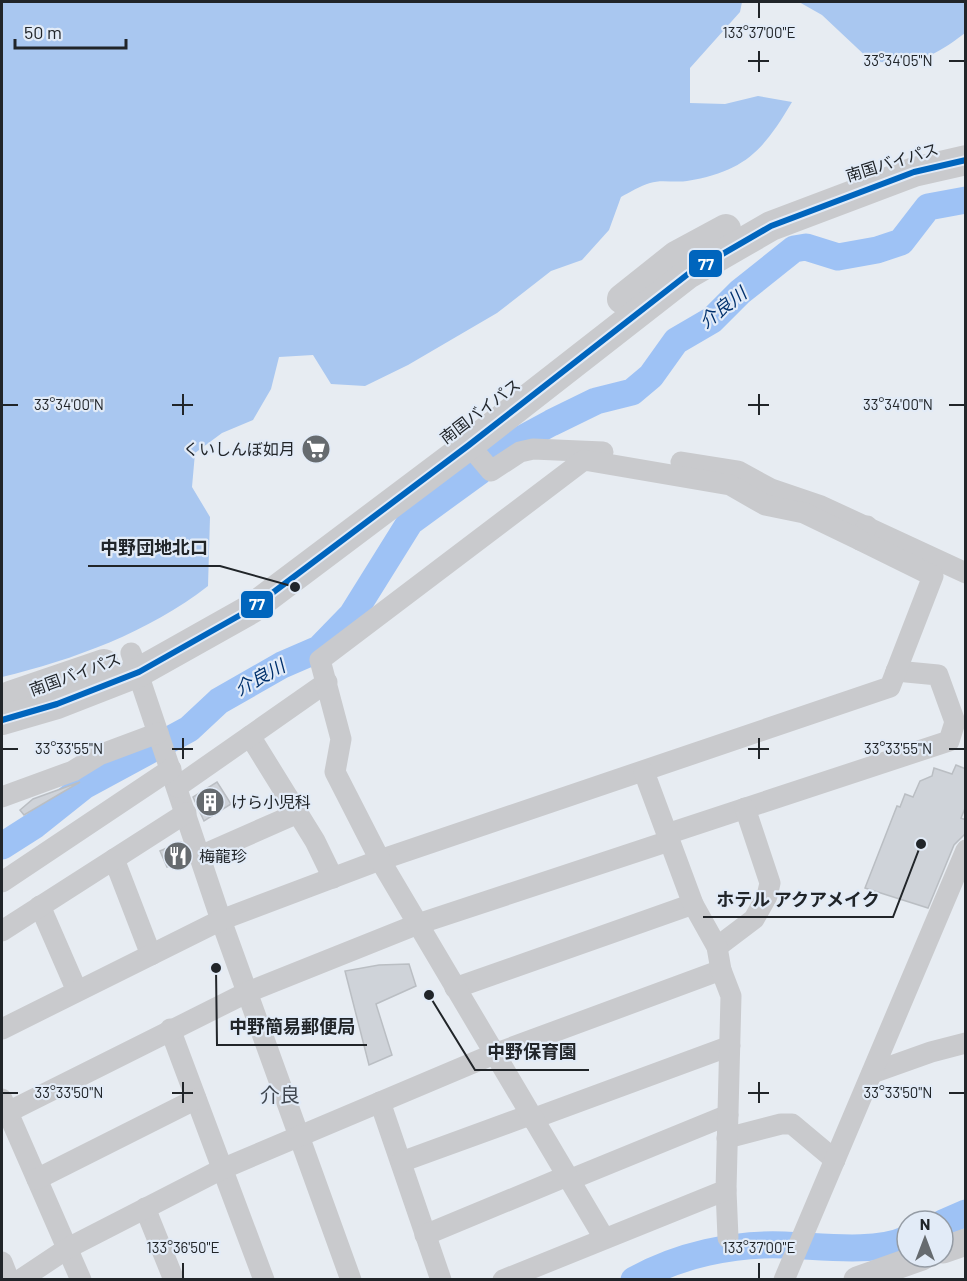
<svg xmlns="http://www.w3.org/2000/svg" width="967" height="1281" font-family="Barlow,'Noto Sans JP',sans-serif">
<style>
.forest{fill:#a9c7f0}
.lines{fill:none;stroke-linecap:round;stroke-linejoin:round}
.river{stroke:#9ec2f5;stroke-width:27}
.building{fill:#cfd3d9;stroke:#babec3;stroke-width:1.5}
.minor{stroke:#c9cacd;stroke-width:21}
.major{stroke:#c9cacd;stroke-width:27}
.highway{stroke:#c9cacd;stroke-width:30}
.bus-1-casing{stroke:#e2ebf7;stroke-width:10}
.bus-1{stroke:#0065bd;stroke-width:6}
.ticks{fill:none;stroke:#212529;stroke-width:2}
.labels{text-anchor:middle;stroke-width:4.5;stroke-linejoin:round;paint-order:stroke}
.street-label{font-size:16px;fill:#212529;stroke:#e2ebf7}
.poi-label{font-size:16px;fill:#212529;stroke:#e2ebf7;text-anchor:start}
.water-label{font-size:18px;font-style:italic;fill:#00316d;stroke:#e2ebf7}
.quarter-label{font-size:20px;fill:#404750;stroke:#e2ebf7}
.ticks-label{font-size:15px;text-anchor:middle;fill:#212529;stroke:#e2ebf7;stroke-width:4.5;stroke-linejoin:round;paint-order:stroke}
.leader{fill:none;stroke:#212529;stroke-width:2}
.callout-dot{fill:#212529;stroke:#e2ebf7;stroke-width:2}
.callout-label{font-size:18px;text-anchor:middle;font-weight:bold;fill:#212529;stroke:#e2ebf7;stroke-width:4.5;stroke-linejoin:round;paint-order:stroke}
.line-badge{stroke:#e2ebf7;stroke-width:2}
.badge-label{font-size:16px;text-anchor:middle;font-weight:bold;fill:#fff}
</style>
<rect width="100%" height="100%" fill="#e7ecf2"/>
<g class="forest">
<path d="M2 2H742L740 12 690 68V103L725 104 758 96 792 102C763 151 745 171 687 181 675 183 661 179 650 183 640 186 630 192 621 197L609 230 582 260 551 271 497 313 408 365 365 386 331 384 313 355 279 357 271 389 253 420 222 433 195 453 192 487 210 517 208 586C149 632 73 660 2 677Z"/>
<path d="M799 2H965V33C930 60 916 63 872 62L822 15Z"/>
</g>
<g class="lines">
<g class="river">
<polyline points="490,461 507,447 551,423 596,401 632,392 651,376 676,341 712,320 740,292 794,249 806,247 838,257 877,250 901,242 928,207 966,200"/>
<polyline points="2,846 35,825 84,786 189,729 219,701 282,665 319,649 352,615 410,522 480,471"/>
<polyline points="943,1223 966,1213"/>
<path d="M634 1280C679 1255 734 1243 784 1245 820 1246 874 1254 907 1239"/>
</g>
</g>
<g class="building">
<polygon points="956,765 966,769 966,806 961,818 966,820 966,833 954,845 928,908 865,888 897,806 900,807 905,794 913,797 920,781 932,776 934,768 952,774"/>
<polygon points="80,782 24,815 20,810 33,799"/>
<polygon points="217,782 231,804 204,821 193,797"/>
<polygon points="181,842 187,859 167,867 160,851"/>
<polygon points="409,964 416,986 376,1004 392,1055 369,1065 345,971 379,965"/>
</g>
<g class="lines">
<g class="minor">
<polyline points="469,445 491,471 520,452 533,449 603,452"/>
<polyline points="681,462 738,471 771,489 821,506 966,573"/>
<polyline points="131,653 221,920 351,1280"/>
<polyline points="250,736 315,841 333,878"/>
<polyline points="177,787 327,682"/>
<polyline points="2,797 73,771 99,755 158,733"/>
<polyline points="667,834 949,741 955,722 938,675 896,671"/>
<polyline points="200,856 298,813"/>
<polyline points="114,859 151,955"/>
<polyline points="2,882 171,769"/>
<polyline points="40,906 77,991"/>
<polyline points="2,931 186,813"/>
<polyline points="717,947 754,919 767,896 770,883 745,808"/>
<polyline points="455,988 693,904"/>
<polyline points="2,1029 221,920 380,860 890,687 933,576 860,540 867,526"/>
<polyline points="170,1029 264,1280"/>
<polyline points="872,1073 931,1052 966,1043"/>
<polyline points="2,1099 81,1280"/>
<polyline points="380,1102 441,1280"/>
<polyline points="2,1115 248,992 418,924 669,841"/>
<polyline points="532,1119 730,1046"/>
<polyline points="727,1138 781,1124 792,1124 835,1160"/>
<polyline points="401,1162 530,1115"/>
<polyline points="37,1179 196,1099"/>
<polyline points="569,1180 728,1115"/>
<polyline points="726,1190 728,1238"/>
<polyline points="145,1208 174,1280"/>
<polyline points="425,1235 567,1176"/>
<polyline points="604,1238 380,860 335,772 341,739 320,660 584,460 730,485 765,505 804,513 860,540"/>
<polyline points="2,1262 9,1280"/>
<polyline points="20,1280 68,1248 222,1169 494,1054 721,970"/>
<polyline points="503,1280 726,1190 731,996 721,970 717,947 693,904 644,772"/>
<polyline points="784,1280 966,850"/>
</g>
<g class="major">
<polyline points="943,1250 966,1242"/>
<polyline points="857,1280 922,1257"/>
</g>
<g class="highway">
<polyline points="622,299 676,256 726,229"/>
<polyline points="10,696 104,664"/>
<polyline points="2,720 57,704 139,672 251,609 469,445 688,274 771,226 914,172 966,160"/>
</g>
<g class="bus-1-casing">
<polyline id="bus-1" points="2,720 57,704 139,672 251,609 469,445 688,274 771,226 914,172 966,160"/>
</g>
<use href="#bus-1" class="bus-1"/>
</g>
<path class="ticks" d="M759 3V18M759 51V72M748 61H769M949 61H964M183 394V415M759 394V415M3 405H18M172 405H193M748 405H769M949 405H964M183 738V759M759 738V759M3 749H18M172 749H193M748 749H769M949 749H964M183 1082V1103M759 1082V1103M3 1093H18M172 1093H193M748 1093H769M949 1093H964M183 1263V1278M759 1263V1278"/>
<defs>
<g id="supermarket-disc" transform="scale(1.5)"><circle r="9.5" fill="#666b6f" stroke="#e2ebf7"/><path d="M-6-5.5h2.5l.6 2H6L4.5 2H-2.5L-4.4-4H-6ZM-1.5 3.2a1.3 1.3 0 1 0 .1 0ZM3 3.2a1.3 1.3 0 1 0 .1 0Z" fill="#fff"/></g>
<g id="building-disc" transform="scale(1.5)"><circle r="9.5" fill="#666b6f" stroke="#e2ebf7"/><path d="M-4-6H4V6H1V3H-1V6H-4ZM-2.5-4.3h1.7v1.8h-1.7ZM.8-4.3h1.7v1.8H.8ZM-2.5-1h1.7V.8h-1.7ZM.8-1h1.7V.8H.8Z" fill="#fff"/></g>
<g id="restaurant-disc" transform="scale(1.5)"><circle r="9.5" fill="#666b6f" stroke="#e2ebf7"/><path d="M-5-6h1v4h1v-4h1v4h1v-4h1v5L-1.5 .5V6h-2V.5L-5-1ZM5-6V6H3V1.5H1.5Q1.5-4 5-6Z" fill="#fff"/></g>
</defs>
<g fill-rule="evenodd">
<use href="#supermarket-disc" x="316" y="449"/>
<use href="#building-disc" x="210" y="802"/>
<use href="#restaurant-disc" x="178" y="856"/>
</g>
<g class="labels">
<g class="street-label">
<text transform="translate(892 162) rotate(-17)" y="6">南国バイパス</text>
<text transform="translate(480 411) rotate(-37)" y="6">南国バイパス</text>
<text transform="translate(75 674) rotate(-20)" y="6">南国バイパス</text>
</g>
<g class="poi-label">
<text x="295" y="455" text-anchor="end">くいしんぼ如月</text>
<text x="231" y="808">けら小児科</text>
<text x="199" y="862">梅龍珍</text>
</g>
<g class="water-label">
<text transform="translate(723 308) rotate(-38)" y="6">介良川</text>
<text transform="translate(260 678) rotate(-29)" y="6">介良川</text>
</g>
<g class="quarter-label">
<text x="280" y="1102">介良</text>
</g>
</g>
<g class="ticks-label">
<text x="759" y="38">133°37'00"E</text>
<text x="898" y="66">33°34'05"N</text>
<text x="69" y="410">33°34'00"N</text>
<text x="898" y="410">33°34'00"N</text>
<text x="69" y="754">33°33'55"N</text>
<text x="898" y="754">33°33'55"N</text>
<text x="69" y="1098">33°33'50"N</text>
<text x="898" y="1098">33°33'50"N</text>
<text x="183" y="1253">133°36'50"E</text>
<text x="759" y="1253">133°37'00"E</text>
</g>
<path class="leader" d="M295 587L220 566H88M921 844L893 917H703M216 968L217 1045H367M429 995L475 1070H589"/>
<g class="callout-dot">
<circle cx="295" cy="587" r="6"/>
<circle cx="921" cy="844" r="6"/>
<circle cx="216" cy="968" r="6"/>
<circle cx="429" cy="995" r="6"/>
</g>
<g class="callout-label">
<text x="154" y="554">中野団地北口</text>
<text x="798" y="906">ホテル アクアメイク</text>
<text x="292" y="1033">中野簡易郵便局</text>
<text x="532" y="1058">中野保育園</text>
</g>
<g class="line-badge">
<rect x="688" y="249" width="35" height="29" rx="6" fill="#0065bd"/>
<rect x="240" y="590" width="34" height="29" rx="6" fill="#0065bd"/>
</g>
<g class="badge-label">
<text x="706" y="270">77</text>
<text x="257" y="610">77</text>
</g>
<rect width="967" height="1281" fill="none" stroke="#212529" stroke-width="6"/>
<g transform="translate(925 1239)"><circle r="28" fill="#e2ebf7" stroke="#959ca5" stroke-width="1.5"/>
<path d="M0-4.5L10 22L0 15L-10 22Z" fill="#666b6f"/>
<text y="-9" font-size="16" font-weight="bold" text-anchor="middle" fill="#212529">N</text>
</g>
<path d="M15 39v9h111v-9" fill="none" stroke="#212529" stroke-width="3"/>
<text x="24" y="39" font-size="18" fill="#212529" stroke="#e2ebf7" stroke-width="4.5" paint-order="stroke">50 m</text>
</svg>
